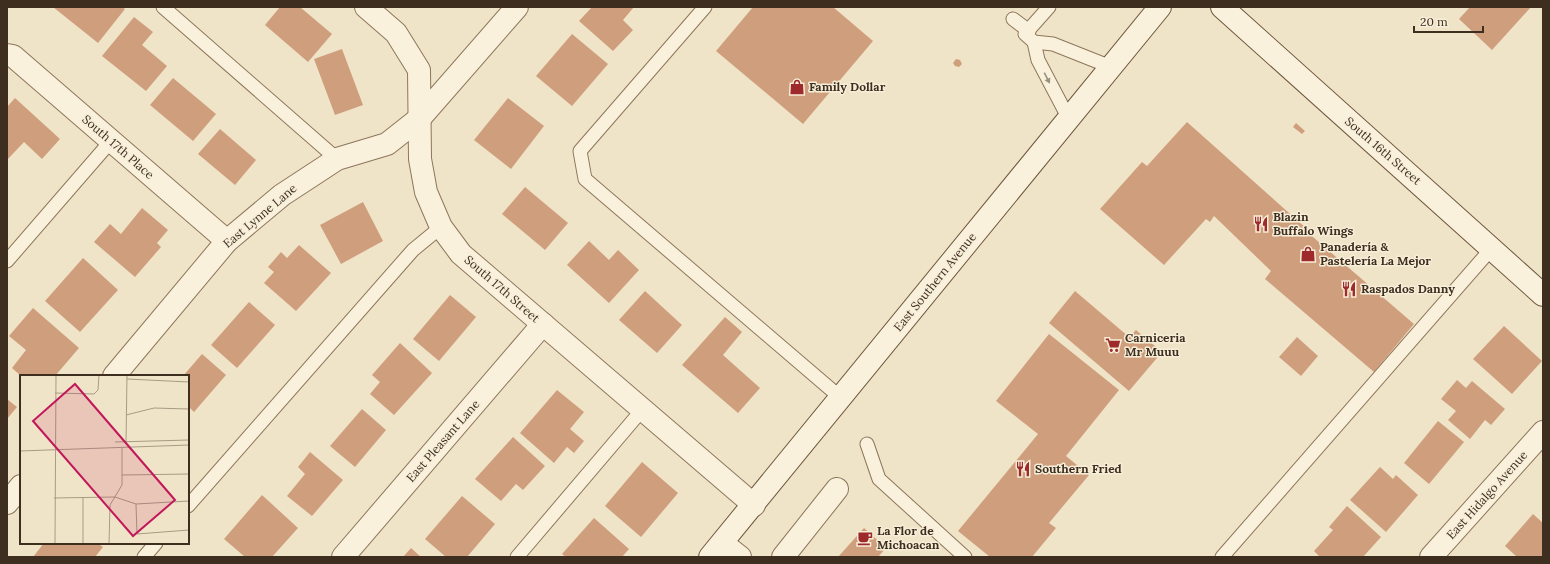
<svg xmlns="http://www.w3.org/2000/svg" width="1550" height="564" font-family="Lora,serif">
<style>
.building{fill:#cf9f7d}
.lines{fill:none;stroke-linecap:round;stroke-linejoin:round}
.lane-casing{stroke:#8d765c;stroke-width:15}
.street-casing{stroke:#8d765c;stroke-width:24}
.secondary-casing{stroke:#6f573f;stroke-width:24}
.lane{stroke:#faf1dc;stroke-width:13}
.street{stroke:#faf1dc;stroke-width:22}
.secondary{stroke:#faf1dc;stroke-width:22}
.oneway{fill:#9c907e}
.labels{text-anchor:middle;stroke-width:3;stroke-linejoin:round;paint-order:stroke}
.poi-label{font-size:12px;font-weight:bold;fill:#3d2e20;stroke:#f7eed8;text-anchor:start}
.street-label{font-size:12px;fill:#3d2e20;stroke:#f7eed8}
.inset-road{fill:none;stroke:#a89b85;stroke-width:1}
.view{fill:#c2185b;fill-opacity:0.15;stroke:#c2185b;stroke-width:2}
.inset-edge{fill:none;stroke:#3d2e20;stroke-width:2}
</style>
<rect width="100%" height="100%" fill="#f0e4c8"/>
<g class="building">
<polygon points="53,7 122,7 125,9 98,43"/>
<polygon points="280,7 300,7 332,34 308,62 265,25"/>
<polygon points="592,7 634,7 623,20 633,30 613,51 579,21"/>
<polygon points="753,7 833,7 873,41 803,124 716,51"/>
<polygon points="1470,7 1531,7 1492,50 1459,19"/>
<polygon points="134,17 153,32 142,45 167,66 146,91 102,56"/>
<polygon points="572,34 608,64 572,106 536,76"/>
<polygon points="342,49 363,105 335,115 314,59"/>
<polygon points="956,59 960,60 962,64 959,67 955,66 953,63"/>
<polygon points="173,78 216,114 193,141 150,105"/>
<polygon points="15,98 60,139 42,159 24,142 7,160 7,107"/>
<polygon points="508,98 544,126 511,169 474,140"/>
<polygon points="1187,122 1307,229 1306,231 1414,324 1374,372 1265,279 1271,271 1214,216 1210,222 1206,219 1164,265 1100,209 1142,162 1147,166"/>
<polygon points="1296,123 1305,131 1302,134 1293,127"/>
<polygon points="220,129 256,160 235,185 198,154"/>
<polygon points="525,187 568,223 545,250 502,214"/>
<polygon points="363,202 383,241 341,264 320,225"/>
<polygon points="142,208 168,230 157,243 161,247 135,277 94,242 110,224 121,234"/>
<polygon points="589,241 609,260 618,250 639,270 609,303 567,265"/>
<polygon points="299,245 331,273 296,311 264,283 274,272 268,267 281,252 287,258"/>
<polygon points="83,258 118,290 80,332 45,301"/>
<polygon points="645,291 682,325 657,353 619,320"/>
<polygon points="1075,291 1129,337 1136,330 1162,352 1129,391 1049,323"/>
<polygon points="450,295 476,317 439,361 413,339"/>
<polygon points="249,302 275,325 237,368 211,345"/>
<polygon points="33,308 79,348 55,376 48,376 46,374 44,376 21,376 12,368 26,350 9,336"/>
<polygon points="725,317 742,332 723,355 760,388 738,413 682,365"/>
<polygon points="1504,326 1542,361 1512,394 1473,359"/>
<polygon points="1049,334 1119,390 1066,456 1089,475 1049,523 1056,528 1032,557 990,557 958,531 1038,434 996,401"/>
<polygon points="1297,337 1318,356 1301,376 1279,357"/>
<polygon points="400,343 432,373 394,415 370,394 380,382 372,375"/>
<polygon points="202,354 226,375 194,412 188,406 188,376 183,376"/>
<polygon points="1457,380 1466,388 1472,381 1505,409 1491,425 1485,420 1470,439 1448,420 1456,411 1441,399"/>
<polygon points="557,390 584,412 570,429 584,441 574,453 567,447 554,463 520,433"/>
<polygon points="7,399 17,407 7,419"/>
<polygon points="362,409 386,430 355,467 330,446"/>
<polygon points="1438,421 1464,442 1429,484 1404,463"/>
<polygon points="513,437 545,466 523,490 516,484 501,501 475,479"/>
<polygon points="310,452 343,480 312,516 287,496 305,474 298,467"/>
<polygon points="642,462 678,493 641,537 605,506"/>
<polygon points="1380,467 1393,479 1396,475 1418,495 1386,532 1350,500"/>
<polygon points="262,495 298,528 272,557 245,557 224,539"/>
<polygon points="462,496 495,524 467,557 446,557 425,539"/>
<polygon points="1347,506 1381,537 1363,557 1320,557 1314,551 1333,530 1329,527"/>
<polygon points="1533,514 1543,523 1543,557 1517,557 1505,546"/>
<polygon points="594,518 629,549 622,557 566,557 562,554"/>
<polygon points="864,528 886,548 878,557 838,557"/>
<polygon points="44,543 97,543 103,547 95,557 33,557"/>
<polygon points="411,548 421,557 403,557"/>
</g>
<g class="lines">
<g class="lane-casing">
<g id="lane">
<polyline points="163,7 337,159"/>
<polyline points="705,7 580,151 585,179 841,398"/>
<polyline points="1049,7 1025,34 1034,42 1053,44 1111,67"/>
<polyline points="1013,19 1029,31"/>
<polyline points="1034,42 1038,60 1069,119"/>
<polyline points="7,261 111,141"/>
<polyline points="867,444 879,479 965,557"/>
<polyline points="188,506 413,250 441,227"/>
<polyline points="144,557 156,543"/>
<polyline points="517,557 642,410"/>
<polyline points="1222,557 1492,248"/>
</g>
</g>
<g class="street-casing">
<g id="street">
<polyline points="366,7 396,33 419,70 420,159 426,192 441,227 461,254 754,505"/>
<polyline points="7,55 13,56 227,241"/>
<polyline points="114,376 227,241 282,195 337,159 387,144 420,118 517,7"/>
<polyline points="7,503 21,486"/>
<polyline points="722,543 740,557"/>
<polyline points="343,557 543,324"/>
<polyline points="783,557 837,489"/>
<polyline points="1431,557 1543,432"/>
</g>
</g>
<g class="secondary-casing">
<g id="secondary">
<polyline points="1222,7 1543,295"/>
<polyline points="710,557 1160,7"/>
</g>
</g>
<use href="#lane" class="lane"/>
<use href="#street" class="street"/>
<use href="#secondary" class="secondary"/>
</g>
<defs><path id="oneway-solid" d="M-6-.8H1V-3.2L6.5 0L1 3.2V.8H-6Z"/></defs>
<use class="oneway" href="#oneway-solid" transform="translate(1047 78) rotate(63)"/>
<defs>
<g id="shop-bare" transform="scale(1.2)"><path d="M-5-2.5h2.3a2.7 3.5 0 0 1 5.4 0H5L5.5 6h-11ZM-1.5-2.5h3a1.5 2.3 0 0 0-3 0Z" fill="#9e2a2b" stroke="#f7eed8" stroke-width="2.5" paint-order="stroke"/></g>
<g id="restaurant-bare" transform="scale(1.2)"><path d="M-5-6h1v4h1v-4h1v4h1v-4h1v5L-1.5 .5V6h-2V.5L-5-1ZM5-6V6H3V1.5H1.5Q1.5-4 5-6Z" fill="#9e2a2b" stroke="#f7eed8" stroke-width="2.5" paint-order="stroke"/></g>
<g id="supermarket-bare" transform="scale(1.2)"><path d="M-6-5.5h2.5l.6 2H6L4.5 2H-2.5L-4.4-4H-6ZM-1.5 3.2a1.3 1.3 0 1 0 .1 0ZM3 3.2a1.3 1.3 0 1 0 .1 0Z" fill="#9e2a2b" stroke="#f7eed8" stroke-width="2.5" paint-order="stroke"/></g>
<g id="cafe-bare" transform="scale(1.2)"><path d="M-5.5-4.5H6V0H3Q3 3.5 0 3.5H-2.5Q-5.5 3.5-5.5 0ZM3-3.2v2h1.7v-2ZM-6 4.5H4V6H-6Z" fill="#9e2a2b" stroke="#f7eed8" stroke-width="2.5" paint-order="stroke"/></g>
</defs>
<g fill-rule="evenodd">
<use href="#shop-bare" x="797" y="87"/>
<use href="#restaurant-bare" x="1261" y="224"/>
<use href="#shop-bare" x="1308" y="254"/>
<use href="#restaurant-bare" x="1349" y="289"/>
<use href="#supermarket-bare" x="1113" y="345"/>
<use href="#restaurant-bare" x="1023" y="469"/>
<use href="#cafe-bare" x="865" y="538"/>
</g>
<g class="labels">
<g class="poi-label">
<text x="809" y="91">Family Dollar</text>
<text x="1273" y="221">Blazin<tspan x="1273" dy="14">Buffalo Wings</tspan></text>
<text x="1320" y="251">Panadería &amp;<tspan x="1320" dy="14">Pastelería La Mejor</tspan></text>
<text x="1361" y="293">Raspados Danny</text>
<text x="1125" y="342">Carniceria<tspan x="1125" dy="14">Mr Muuu</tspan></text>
<text x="1035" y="473">Southern Fried</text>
<text x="877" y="535">La Flor de<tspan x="877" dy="14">Michoacan</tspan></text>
</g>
<g class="street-label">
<text transform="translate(118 147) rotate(41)" y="4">South 17th Place</text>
<text transform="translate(1383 151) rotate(41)" y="4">South 16th Street</text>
<text transform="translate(260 216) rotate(-40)" y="4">East Lynne Lane</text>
<text transform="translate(935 282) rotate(-51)" y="4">East Southern Avenue</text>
<text transform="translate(502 289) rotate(41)" y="4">South 17th Street</text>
<text transform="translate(443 441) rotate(-49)" y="4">East Pleasant Lane</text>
<text transform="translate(1487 495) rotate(-48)" y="4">East Hidalgo Avenue</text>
</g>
</g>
<g transform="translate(20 375)">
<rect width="169" height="169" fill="#f0e4c8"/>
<path class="inset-road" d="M107 4 169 7M35 18 74 19 78 15 79 0M106 40 134 33 169 34M95 67 169 65M106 68 107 0M0 76 169 70M102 100 169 99M63 122V169M34 123 95 122 116 129 169 126M116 129 117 159 169 155M35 169 36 0M89 169 90 130 102 110V72"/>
<path class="view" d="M55 9 155 125 113 161 13 46Z"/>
<rect width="169" height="169" class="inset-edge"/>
</g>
<rect width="1550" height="564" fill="none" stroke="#3d2e20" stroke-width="16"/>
<path d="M1414 26v6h69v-6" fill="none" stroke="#3d2e20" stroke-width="2"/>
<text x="1420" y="26" font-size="12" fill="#3d2e20" stroke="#f7eed8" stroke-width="3" paint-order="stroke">20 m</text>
</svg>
